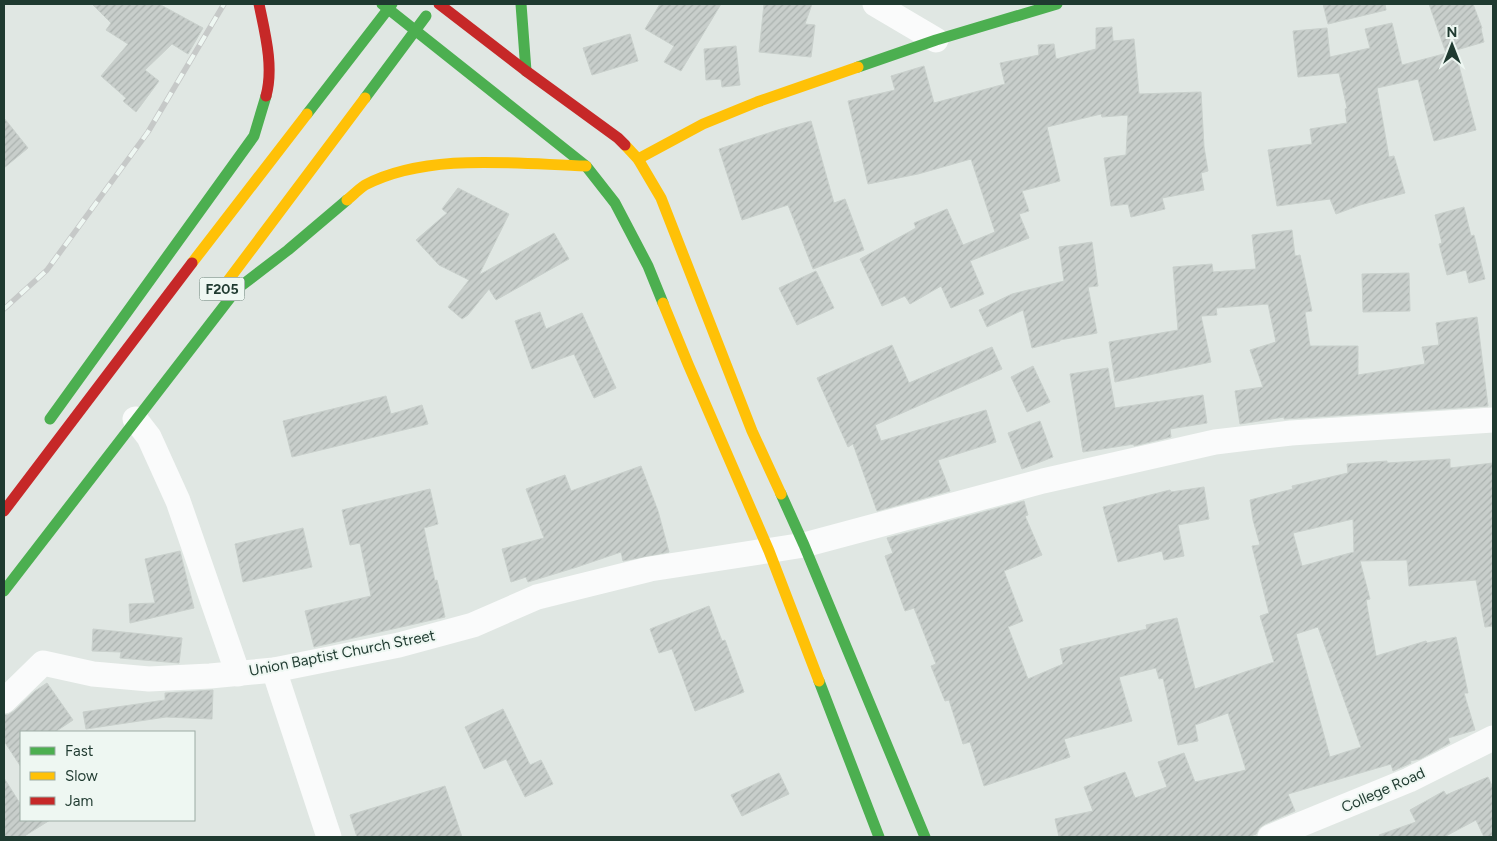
<svg xmlns="http://www.w3.org/2000/svg" width="1497" height="841" font-family="Figtree,sans-serif">
<style>
.building{fill:url(#building-hatch);stroke:#c9d0cc;fill-rule:evenodd}
.lines{fill:none;stroke-linecap:round;stroke-linejoin:round}
.street{stroke:#fafbfb;stroke-width:25}
.fast{stroke:#4caf50;stroke-width:11}
.slow{stroke:#ffc107;stroke-width:11}
.jam{stroke:#c62828;stroke-width:11}
.rail-casing{stroke:#c6c9c8;stroke-width:5.5}
.rail{stroke:#eef7f2;stroke-width:4;stroke-dasharray:11;stroke-linecap:butt}
.labels{text-anchor:middle;stroke-width:4;stroke-linejoin:round;paint-order:stroke}
.shield{fill:#eef7f2;stroke:#5d736a;stroke-width:1}
.shield-label{font-size:14px;font-weight:bold;fill:#1f3a30}
.street-label{font-size:15px;fill:#1f3a30;stroke:#eef7f2}
</style>
<defs>
<pattern id="building-hatch" width="6" height="6" patternUnits="userSpaceOnUse" patternTransform="scale(1.25)"><rect width="6" height="6" fill="#c8cecb"/><path d="M-1 1l2-2M0 6l6-6M5 7l2-2" fill="none" stroke="#abb2af"/></pattern>
</defs>
<rect width="100%" height="100%" fill="#e0e7e3"/>
<g class="building">
<polygon points="92,4 159,4 203,28 188,54 172,44 145,70 159,81 136,112 123,101 126,98 101,76 128,44 106,30 111,23"/>
<polygon points="660,4 721,4 681,71 664,62 674,46 645,29"/>
<polygon points="764,4 812,4 805,24 815,25 811,57 759,52"/>
<polygon points="1323,4 1385,4 1386,10 1328,24"/>
<polygon points="1429,4 1473,4 1482,28 1481,29 1484,42 1446,53"/>
<polygon points="1392,23 1402,65 1455,51 1476,130 1434,141 1418,79 1377,88 1389,157 1394,156 1405,193 1360,205 1336,214 1330,199 1277,206 1268,150 1312,144 1310,129 1347,123 1345,109 1347,108 1339,73 1298,77 1293,31 1327,28 1330,57 1370,48 1365,29"/>
<polygon points="1112,27 1113,41 1134,39 1139,94 1201,92 1204,147 1208,171 1201,173 1204,190 1162,198 1165,209 1131,217 1128,204 1111,206 1104,158 1126,155 1128,115 1102,117 1101,114 1047,127 1060,181 1022,191 1029,211 1019,214 1029,238 970,261 984,294 951,308 941,286 910,304 905,296 882,306 860,259 916,228 914,223 947,209 963,245 995,232 971,159 918,174 868,184 848,101 895,90 891,76 924,66 934,103 1005,84 1000,63 1039,55 1038,45 1054,44 1056,59 1096,49 1096,28"/>
<polygon points="630,34 638,61 592,75 583,48"/>
<polygon points="736,46 740,85 722,87 721,79 706,80 704,49"/>
<polygon points="4,118 28,148 4,168"/>
<polygon points="811,121 834,203 845,199 864,250 813,269 788,205 742,220 719,149 781,129"/>
<polygon points="458,188 509,214 479,275 554,233 569,259 496,300 489,289 468,315 462,319 448,307 469,280 439,265 416,240 447,213 442,209"/>
<polygon points="1464,207 1471,236 1474,235 1485,279 1469,283 1466,270 1447,275 1439,244 1442,243 1435,215"/>
<polygon points="1292,230 1295,256 1300,255 1312,311 1305,312 1310,346 1358,346 1358,375 1425,364 1422,347 1439,345 1436,323 1477,317 1488,406 1284,419 1284,417 1240,424 1235,391 1263,387 1250,350 1276,342 1268,304 1216,308 1217,315 1201,316 1211,362 1115,382 1109,342 1178,330 1173,267 1212,264 1213,272 1256,269 1252,235"/>
<polygon points="1092,242 1098,286 1088,287 1097,333 1060,340 1060,341 1032,348 1023,310 987,327 979,310 1012,294 1064,281 1059,247"/>
<polygon points="816,271 834,308 797,325 779,288"/>
<polygon points="1409,273 1410,311 1363,312 1362,274"/>
<polygon points="540,312 546,329 582,313 616,388 594,398 574,354 532,369 515,321"/>
<polygon points="892,345 909,383 992,347 1002,369 875,425 881,441 986,410 996,442 938,460 950,491 877,511 853,444 848,447 817,378"/>
<polygon points="1033,366 1050,402 1027,412 1011,377"/>
<polygon points="1108,368 1115,408 1203,395 1207,423 1170,429 1171,437 1134,446 1134,444 1083,452 1070,374"/>
<polygon points="386,396 391,414 422,405 428,424 292,457 283,421"/>
<polygon points="1040,421 1053,457 1022,469 1008,433"/>
<path d="M1450 459V468L1493 463V626L1485 627 1476 580 1409 586 1407 560 1360 561 1370 599 1366 600 1376 656 1426 641 1427 643 1456 637 1468 693H1464L1475 730 1448 738 1450 743 1420 759 1410 761 1411 763 1393 771 1391 764 1288 794 1295 811 1265 824 1259 828 1256 834 1248 837H1059L1055 819 1093 811 1084 787 1125 772 1135 798 1167 787 1158 762 1184 753 1195 782 1246 770 1228 713 1195 725 1198 741 1178 745 1163 678 1159 679 1156 668 1119 677 1132 721 1064 739 1070 757 984 786 970 742 963 744 949 700 945 701 931 666 936 664 914 608 905 611 885 556 893 553 887 538 1024 501 1028 515 1025 516 1042 555 1004 571 1023 621 1008 627 1028 679 1063 664 1060 649 1147 629 1146 625 1177 618 1195 689 1274 662 1260 616 1269 613 1252 546 1260 545 1253 520 1250 500 1293 489 1292 486 1348 473 1347 464 1387 461V463ZM1353 519 1354 552 1302 566 1293 533ZM1318 627 1361 747 1330 757 1296 634Z"/>
<polygon points="641,466 658,511 669,552 623,561 621,552 577,567 528,582 526,577 511,582 502,549 544,538 526,489 565,475 571,491"/>
<polygon points="1204,487 1209,519 1178,525 1184,556 1164,560 1162,551 1118,562 1103,507 1170,490 1171,492"/>
<polygon points="430,489 438,524 424,528 435,581 437,580 445,617 314,647 305,611 371,596 360,543 350,545 342,510"/>
<polygon points="303,528 312,567 243,582 235,544"/>
<polygon points="180,551 194,608 130,623 129,604 155,603 145,559"/>
<polygon points="709,606 722,641 725,640 744,692 695,711 672,649 659,653 650,629"/>
<polygon points="93,629 182,638 179,663 120,658 121,652 92,651"/>
<polygon points="47,683 73,720 55,732 21,732 21,767 4,741 4,715 8,715 14,711 35,691"/>
<polygon points="213,690 212,719 166,717 86,729 83,712 165,700 165,693"/>
<polygon points="503,709 530,765 541,760 553,784 525,797 506,759 484,769 465,727"/>
<polygon points="779,773 789,794 742,816 731,795"/>
<polygon points="1488,777 1493,788 1493,837 1484,837 1476,820 1444,837 1380,837 1379,835 1416,822 1410,810 1444,791 1446,795"/>
<polygon points="4,778 21,805 21,820 50,820 23,837 4,837"/>
<polygon points="445,786 462,837 357,837 350,815"/>
</g>
<g class="lines">
<g class="street">
<polyline points="875,4 936,40"/>
<polyline points="135,419 149,437 178,501 238,674"/>
<polyline points="274,670 329,837"/>
<polyline points="4,701 43,663 93,674 149,679 210,676 274,670 399,645 473,625 537,597 650,569 804,545 1043,481 1215,442 1291,433 1493,420"/>
<polyline points="1270,837 1409,780 1493,738"/>
</g>
<g class="fast">
<polyline points="382,4 586,166 615,203 648,266 663,303"/>
<polyline points="521,4 526,71"/>
<polyline points="858,67 936,40 1057,4"/>
<polyline points="365,98 426,16"/>
<polyline points="307,114 392,4"/>
<polyline points="50,419 254,136 266,96"/>
<polyline points="781,494 804,545 925,837"/>
<polyline points="4,591 237,289 288,250 347,200"/>
<polyline points="819,681 879,837"/>
</g>
<g class="slow">
<polyline points="625,145 638,159 661,198 752,431 781,494"/>
<polyline points="638,159 703,124 757,102 858,67"/>
<path d="M347 200C353 195 359 189 365 185 428 152 517 164 586 166"/>
<polyline points="192,263 307,114"/>
<polyline points="221,290 365,98"/>
<polyline points="663,303 688,364 769,551 819,681"/>
</g>
<g class="jam">
<path d="M259 4C265 33 274 67 266 96"/>
<polyline points="439,4 526,71 618,138 625,145"/>
<polyline points="4,511 192,263"/>
</g>
<g class="rail-casing">
<polyline id="rail" points="4,309 47,270 148,132 224,4"/>
</g>
<use href="#rail" class="rail"/>
</g>
<g class="labels">
<rect class="shield" x="199.5" y="277.5" width="45" height="23" rx="4"/>
<g class="shield-label">
<text x="222" y="294">F205</text>
</g>
<g class="street-label">
<text transform="translate(342 653) rotate(-11)" y="5">Union Baptist Church Street</text>
<text transform="translate(1383 790) rotate(-24)" y="5">College Road</text>
</g>
</g>
<rect width="1497" height="841" fill="none" stroke="#1f3a30" stroke-width="10"/>
<rect x="20" y="731" width="175" height="90" fill="#eef7f2" stroke="#9baba4"/>
<rect x="30" y="747" width="25" height="8" fill="#4caf50" stroke="#9baba4"/>
<text x="65" y="756" font-size="15" fill="#1f3a30">Fast</text>
<rect x="30" y="772" width="25" height="8" fill="#ffc107" stroke="#9baba4"/>
<text x="65" y="781" font-size="15" fill="#1f3a30">Slow</text>
<rect x="30" y="797" width="25" height="8" fill="#c62828" stroke="#9baba4"/>
<text x="65" y="806" font-size="15" fill="#1f3a30">Jam</text>
<g transform="translate(1452 45)" stroke="#eef7f2" stroke-width="4" paint-order="stroke">
<path d="M0-4L9 19L0 12L-9 19Z" fill="#1f3a30"/>
<text y="-8" font-size="14" font-weight="bold" text-anchor="middle" fill="#1f3a30">N</text>
</g>
</svg>
